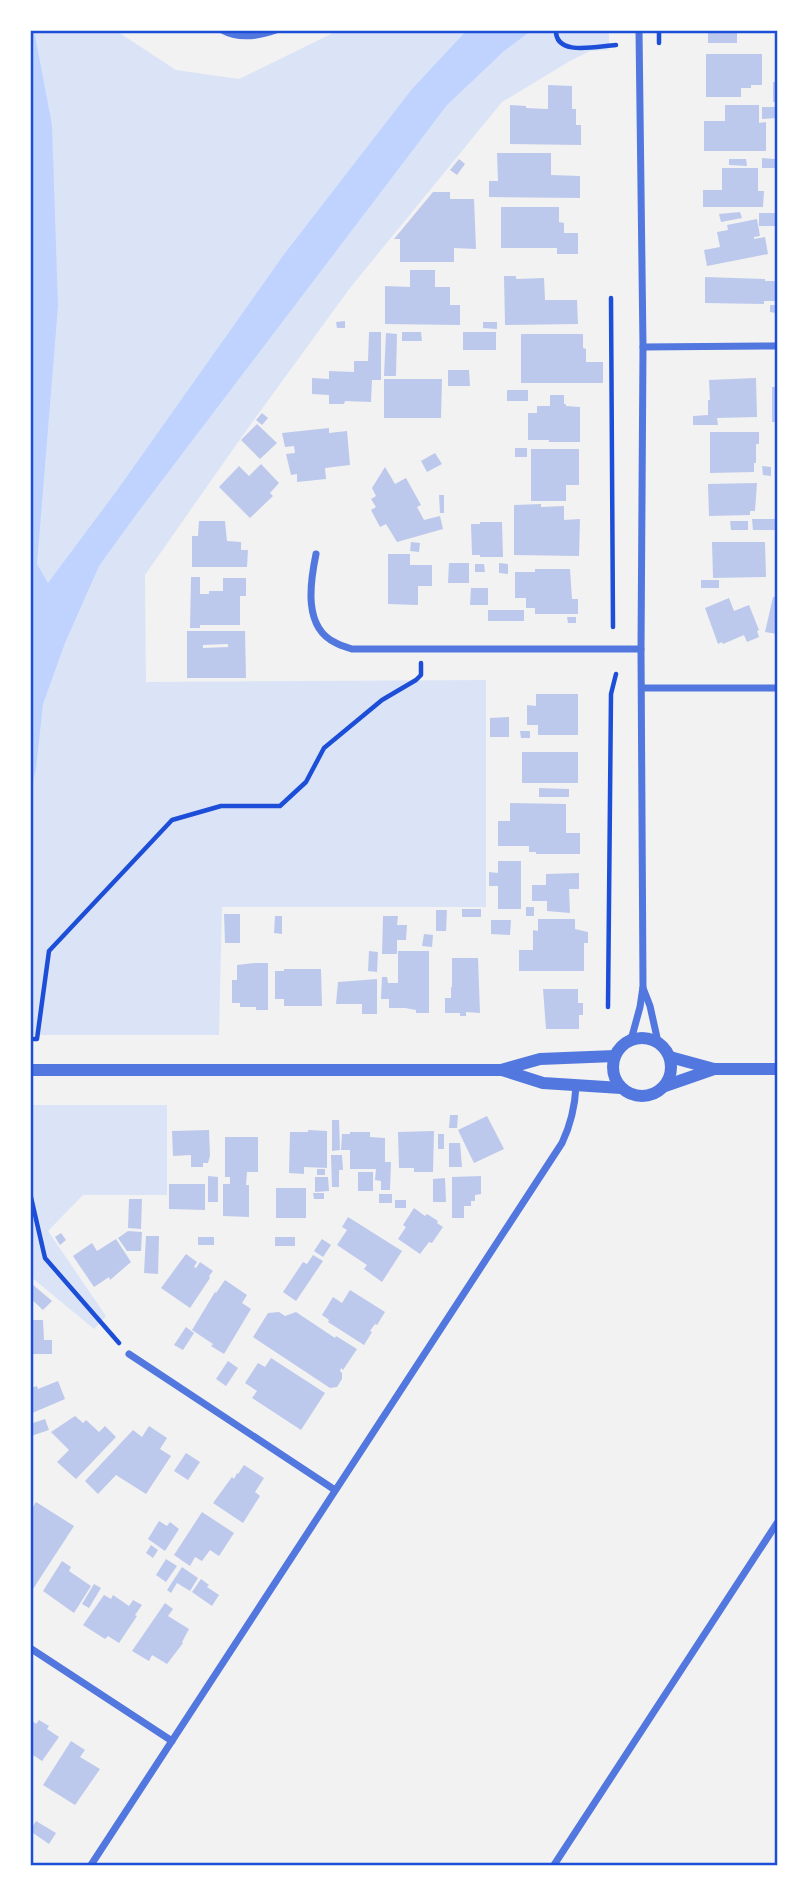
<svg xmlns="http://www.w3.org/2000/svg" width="807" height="1895" font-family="'Exo 2',sans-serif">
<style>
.green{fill:#dbe4f7}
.water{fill:#bfd3fe}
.building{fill:#bdc9ec;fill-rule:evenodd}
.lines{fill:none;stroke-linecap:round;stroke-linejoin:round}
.path{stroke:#1d4ed8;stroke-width:4.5}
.minor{stroke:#5277de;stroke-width:7}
.tertiary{stroke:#5277de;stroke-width:12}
.neatline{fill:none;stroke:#1d4ed8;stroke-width:2.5}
</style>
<rect width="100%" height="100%" fill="#f2f2f2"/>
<g class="green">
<polygon points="30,30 115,30 176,70 239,79 339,30 609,30 609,50 590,51 570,61 502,102 350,288 248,428 145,575 146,682 486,680 486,907 222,907 219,1035 30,1035"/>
<polygon points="30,1105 167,1105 167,1195 83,1195 48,1231 106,1316 94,1329 30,1276"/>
</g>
<polygon class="water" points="31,30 34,30 52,125 58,306 37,564 48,583 118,489 285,253 412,89 467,30 532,30 504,51 447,105 135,516 99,566 65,643 43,704 36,769 30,792"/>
<g class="building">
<rect x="708" y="30" width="29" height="13"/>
<polygon points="706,54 762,54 762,85 751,85 751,88 741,88 741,97 706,97"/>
<rect x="773" y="82" width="4" height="20"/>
<polygon points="548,85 572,86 572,109 576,109 576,125 581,125 581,145 510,144 510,105 526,106 526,108 548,109"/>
<polygon points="725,105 759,105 759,123 766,122 766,151 704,151 704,121 725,121"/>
<polygon points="762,107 777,107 777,118 762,119"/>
<polygon points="497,153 551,153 551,175 580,176 580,198 489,197 489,181 498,181"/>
<polygon points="762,158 775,159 775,168 762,168"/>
<polygon points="459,159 465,164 457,175 450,170"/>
<polygon points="729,159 746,159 747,166 729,165"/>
<polygon points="722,168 758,168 758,191 764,191 763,207 703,207 703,190 722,190"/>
<polygon points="433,192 450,192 450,199 474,199 476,249 454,248 454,262 400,262 400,239 394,239"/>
<polygon points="501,207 559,207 559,222 564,223 564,233 578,233 578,254 557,254 557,248 501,248"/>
<polygon points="740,212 742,218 721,222 719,214"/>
<rect x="759" y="213" width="18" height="13"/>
<polygon points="757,219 760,236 754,237 754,239 765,237 768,254 707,266 704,250 720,247 717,232 728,230 727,225"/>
<polygon points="410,270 435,270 435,287 450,287 450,305 460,305 460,325 385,324 385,286 410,287"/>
<polygon points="504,276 516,276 516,279 544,278 545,300 577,300 578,324 505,325"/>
<polygon points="705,277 765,279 765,281 776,281 775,301 764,301 764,304 705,303"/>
<polygon points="770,305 777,305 776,313 770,312"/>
<polygon points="345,321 345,328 337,328 336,322"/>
<polygon points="483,322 497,322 497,329 483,328"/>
<polygon points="369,332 381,332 381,380 372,380 371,402 345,401 344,404 329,404 329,395 312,394 312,378 329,379 329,371 354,372 354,361 368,361"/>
<polygon points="402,332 421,332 422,341 402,341"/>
<rect x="463" y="332" width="33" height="18"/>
<polygon points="386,333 397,334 396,376 384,376"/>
<polygon points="521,334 583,334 583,348 586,349 586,362 603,362 603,383 521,383"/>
<polygon points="448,370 469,370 470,386 448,386"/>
<polygon points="756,378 757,417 717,418 718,425 693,425 693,416 708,415 708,400 710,400 709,380"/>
<polygon points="384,379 442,379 441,418 384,418"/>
<rect x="772" y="387" width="5" height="35"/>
<rect x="507" y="390" width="21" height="11"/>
<polygon points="550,395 564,395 564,404 566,404 566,406 580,407 580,442 549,442 549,440 528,440 528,413 537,413 537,406 550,406"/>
<polygon points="262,413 268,418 262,425 256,420"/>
<polygon points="257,424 277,443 260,459 241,440"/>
<polygon points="329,428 329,433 347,431 350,465 325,468 326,479 297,482 297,474 291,475 286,454 295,453 294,446 285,447 282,433"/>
<polygon points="710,432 759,432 759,444 756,444 756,463 754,463 754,472 710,473"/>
<rect x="515" y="448" width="12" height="9"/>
<polygon points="531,449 579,449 579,485 566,485 566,501 531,501"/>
<polygon points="435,453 442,464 427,472 421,461"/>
<polygon points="261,464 279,483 270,493 273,496 250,518 219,487 239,466 249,476"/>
<polygon points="762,466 771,467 771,476 763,475"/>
<polygon points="385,467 395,484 406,478 421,505 417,507 424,520 440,516 443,529 397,542 386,524 380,527 371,510 376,507 371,499 376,496 372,488"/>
<polygon points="757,483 755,511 750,511 750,515 709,516 708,484"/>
<polygon points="439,495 444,495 444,513 440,513"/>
<polygon points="541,504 541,507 564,506 564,520 580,519 579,556 514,555 514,505"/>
<polygon points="752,519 777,519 777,530 753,530"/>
<polygon points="199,521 225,521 227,541 241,542 241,550 248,550 247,567 192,567 192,536 198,536"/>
<polygon points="730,521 748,521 748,530 731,530"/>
<polygon points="480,522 502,522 503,557 480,557 480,555 472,555 471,524 480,524"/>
<polygon points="411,542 420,543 419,552 410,551"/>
<polygon points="712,542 765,542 766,577 713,578"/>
<polygon points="388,554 410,554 410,565 432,565 432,586 418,586 418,605 388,604"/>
<polygon points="449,563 469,563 469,583 448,583"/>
<polygon points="499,563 508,564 508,574 499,573"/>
<polygon points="475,564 484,564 485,572 475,572"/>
<polygon points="535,569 570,569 572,599 578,599 578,614 535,614 535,608 526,608 526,598 515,598 515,572 535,572"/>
<polygon points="191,577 200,577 200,594 209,594 209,591 223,591 223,578 246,578 246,596 240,596 240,625 200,625 200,628 190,628"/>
<rect x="701" y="580" width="18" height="8"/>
<polygon points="471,588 488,588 488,605 470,605"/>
<polygon points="773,597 777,597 777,634 765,632"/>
<polygon points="729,598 734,611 749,605 759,630 757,631 759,637 747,642 744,635 723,644 722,642 718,644 705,608"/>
<rect x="488" y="610" width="36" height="11"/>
<polygon points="567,617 576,617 576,623 568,623"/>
<path d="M187 631H245L246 678H187ZM228 644V647L203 648V645Z"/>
<polygon points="536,694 578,694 578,735 538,735 538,725 527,725 527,705 536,706"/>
<polygon points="509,717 509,737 490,737 490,718"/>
<polygon points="520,731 530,731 530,738 521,738"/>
<rect x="522" y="752" width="56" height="31"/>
<polygon points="539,788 569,789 569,797 539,797"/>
<polygon points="510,803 566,804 566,833 580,833 580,854 536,854 536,852 529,852 529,846 498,846 498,821 510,821"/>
<polygon points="498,861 521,861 521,909 498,909 498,886 489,886 489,872 498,873"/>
<polygon points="579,873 579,889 569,889 570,913 547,911 547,901 532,901 532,885 546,885 546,874"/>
<rect x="526" y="907" width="8" height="9"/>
<rect x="462" y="909" width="19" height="8"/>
<polygon points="436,910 447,910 446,931 436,931"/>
<polygon points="224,914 240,914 240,943 225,943"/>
<polygon points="275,916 282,916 282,934 274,933"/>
<polygon points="383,916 398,916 397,925 407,925 406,940 397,940 397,954 382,954"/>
<polygon points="538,919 575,919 575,929 588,932 588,943 584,943 584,971 519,971 519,950 533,950 533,930 538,931"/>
<polygon points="491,920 511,920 510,935 491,934"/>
<polygon points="424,934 433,935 432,947 422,946"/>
<polygon points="369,951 378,952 377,972 368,971"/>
<polygon points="398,951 429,951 429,1013 416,1013 416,1010 405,1008 389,1008 389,999 381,999 382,977 387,977 388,983 398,983"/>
<polygon points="452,958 478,958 480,1013 466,1012 466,1016 460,1016 460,1013 445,1013 445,998 451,998 451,987 452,987"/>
<polygon points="254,963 268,963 268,1010 256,1010 256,1007 240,1007 240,1003 232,1003 232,980 237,980 237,965"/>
<polygon points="284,969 321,969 322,1006 284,1006 284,999 275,999 275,971 284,971"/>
<polygon points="377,979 377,1014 362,1014 362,1004 336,1004 338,982"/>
<polygon points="543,989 578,989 578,1003 583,1003 583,1015 579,1015 579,1029 546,1029"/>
<polygon points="450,1115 458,1115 457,1128 449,1128"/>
<polygon points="487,1116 504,1149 474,1163 458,1130"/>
<polygon points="332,1120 339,1120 340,1150 332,1151"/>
<polygon points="209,1130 210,1156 208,1163 203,1163 203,1167 191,1167 191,1155 173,1156 172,1131"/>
<polygon points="308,1130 327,1131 327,1168 304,1167 304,1174 289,1173 290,1132 308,1132"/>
<polygon points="434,1131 433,1172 414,1172 414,1168 399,1168 398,1132"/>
<polygon points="350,1132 370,1132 370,1137 385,1138 385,1162 391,1162 390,1190 381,1190 381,1181 375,1180 376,1169 350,1169 350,1150 341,1150 342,1134 350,1134"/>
<rect x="438" y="1134" width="6" height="15"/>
<polygon points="225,1137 258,1137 258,1172 247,1172 246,1185 249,1185 249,1217 223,1216 223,1184 230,1184 230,1177 225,1177"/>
<polygon points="449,1143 460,1143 462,1167 449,1167"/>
<polygon points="331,1155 342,1155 343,1170 339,1170 339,1187 332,1187"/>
<rect x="317" y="1169" width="8" height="6"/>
<rect x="358" y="1172" width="15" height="19"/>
<polygon points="208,1176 218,1177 218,1202 208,1202"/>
<polygon points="481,1176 481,1194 475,1195 475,1201 471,1201 471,1206 464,1206 464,1218 452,1218 452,1177"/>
<polygon points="315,1177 328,1177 329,1191 315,1192"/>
<polygon points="445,1178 446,1202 433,1202 433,1179"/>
<polygon points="169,1184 205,1184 205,1210 169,1209"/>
<rect x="276" y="1188" width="30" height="30"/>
<polygon points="313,1193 324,1193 324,1199 314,1199"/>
<rect x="379" y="1194" width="13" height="9"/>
<polygon points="129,1199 142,1199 141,1229 128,1228"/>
<rect x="395" y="1200" width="11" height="8"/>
<polygon points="414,1208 425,1216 427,1214 438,1221 437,1223 443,1227 432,1243 429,1242 420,1254 398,1239 406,1227 403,1225"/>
<polygon points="348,1217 402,1251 382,1282 364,1269 367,1265 337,1245 347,1230 342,1227"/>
<polygon points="128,1231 142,1232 141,1251 127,1251 118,1238"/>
<polygon points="61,1233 66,1240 60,1245 55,1237"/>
<polygon points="146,1236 159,1236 158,1274 144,1273"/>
<rect x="198" y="1237" width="16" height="8"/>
<rect x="275" y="1237" width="20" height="9"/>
<polygon points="116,1239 131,1262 110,1280 109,1277 94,1287 73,1256 92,1243 97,1251"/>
<polygon points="322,1239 331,1245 323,1257 314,1251"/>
<polygon points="186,1254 197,1262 194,1267 196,1268 200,1262 213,1271 209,1276 210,1278 190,1308 161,1288"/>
<polygon points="313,1255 323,1261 296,1301 283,1292 303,1262 307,1264"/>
<polygon points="225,1280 247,1295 242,1303 251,1309 224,1354 211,1346 213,1344 192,1330 215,1292 216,1293"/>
<polygon points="32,1284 52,1301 43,1310 30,1298 30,1286"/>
<polygon points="350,1290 385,1312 377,1325 375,1324 370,1331 372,1332 364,1345 328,1322 329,1320 322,1315 333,1297 342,1303"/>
<polygon points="279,1312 285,1316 296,1312 335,1338 336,1336 357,1349 343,1370 341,1368 340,1371 342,1373 342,1379 337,1387 330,1388 253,1337 268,1313"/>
<polygon points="30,1320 43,1320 44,1340 52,1340 52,1354 30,1354"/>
<polygon points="186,1327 194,1333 183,1350 174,1345"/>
<polygon points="271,1358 325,1393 301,1430 252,1398 257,1391 245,1383 258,1363 265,1367"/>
<polygon points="228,1361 238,1368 226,1386 216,1379"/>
<polygon points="58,1381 65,1399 30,1414 30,1388 37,1386 38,1389"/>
<polygon points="75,1416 83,1423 86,1420 99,1432 105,1426 116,1437 76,1479 57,1462 69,1450 51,1432"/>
<polygon points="45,1419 49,1430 31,1436 30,1424"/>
<polygon points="149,1426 167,1438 160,1449 171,1456 146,1494 116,1475 98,1494 85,1481 133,1430 142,1437"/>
<polygon points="186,1453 200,1462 188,1480 174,1471"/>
<polygon points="244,1465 264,1478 255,1492 260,1496 243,1523 213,1503 232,1477 234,1479 237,1473 238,1474"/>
<polygon points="36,1502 74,1526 33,1589 30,1587 30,1512"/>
<polygon points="202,1512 234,1533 219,1556 210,1550 202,1561 195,1557 190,1566 174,1555"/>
<polygon points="159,1521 167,1526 170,1522 179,1529 165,1551 148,1539"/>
<polygon points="151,1545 158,1550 153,1558 146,1553"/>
<polygon points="166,1559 177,1566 166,1582 156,1575"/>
<polygon points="62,1561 71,1567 69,1571 91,1586 74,1613 43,1591"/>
<polygon points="182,1567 198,1578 190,1591 177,1583 171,1593 167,1590"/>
<polygon points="201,1579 209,1585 207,1587 219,1595 212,1606 192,1592"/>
<polygon points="94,1584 101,1588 89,1608 82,1604"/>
<polygon points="104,1595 111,1599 113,1595 129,1606 133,1600 142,1605 135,1615 137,1616 119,1643 108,1636 105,1639 83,1625"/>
<polygon points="165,1603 173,1609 168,1616 189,1629 182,1642 183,1643 167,1664 152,1655 149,1661 132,1651"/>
<polygon points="30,1719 36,1724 39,1720 49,1726 47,1729 59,1737 42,1761 30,1753"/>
<polygon points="71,1741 85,1750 80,1757 100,1769 75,1805 43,1785"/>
<polygon points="36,1821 56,1833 49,1844 30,1831"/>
</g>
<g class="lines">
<g class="path">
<path d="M556 30C555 57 597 46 616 45"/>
<polyline points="659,30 659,43"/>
<polyline points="611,298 613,627"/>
<polyline points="608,1007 611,694 616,674"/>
<polyline points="30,1039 37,1039 49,951 172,820 221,806 280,806 306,782 324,748 382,700 416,680 421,675 421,663"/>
<polyline points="30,1193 45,1258 119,1343"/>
</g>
<g class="minor">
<path d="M222 30C238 39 259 36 276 30"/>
<polyline points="643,347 777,346"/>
<path d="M316 554C310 583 303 628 336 643 341 646 347 647 352 649H641"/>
<polyline points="642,688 777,688"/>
<polyline points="643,988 650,1006 658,1042"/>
<polyline points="631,1040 640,1007 643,987 641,649 643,347 639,30"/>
<polyline points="129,1354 335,1490"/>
<polyline points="30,1648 172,1741"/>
<path d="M91 1865 562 1143C571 1124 575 1107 576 1086"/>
<polyline points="554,1865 777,1523"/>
</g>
<g class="tertiary">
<circle cx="642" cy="1067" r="29"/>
<polyline points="670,1057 714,1069 777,1069"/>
<polyline points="30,1070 501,1070 540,1059 615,1056"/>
<polyline points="502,1070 543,1083 621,1088"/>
<polyline points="665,1086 714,1069"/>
</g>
</g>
<rect width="807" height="1895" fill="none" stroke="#ffffff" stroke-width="63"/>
<rect x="32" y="32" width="744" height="1832" class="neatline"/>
</svg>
